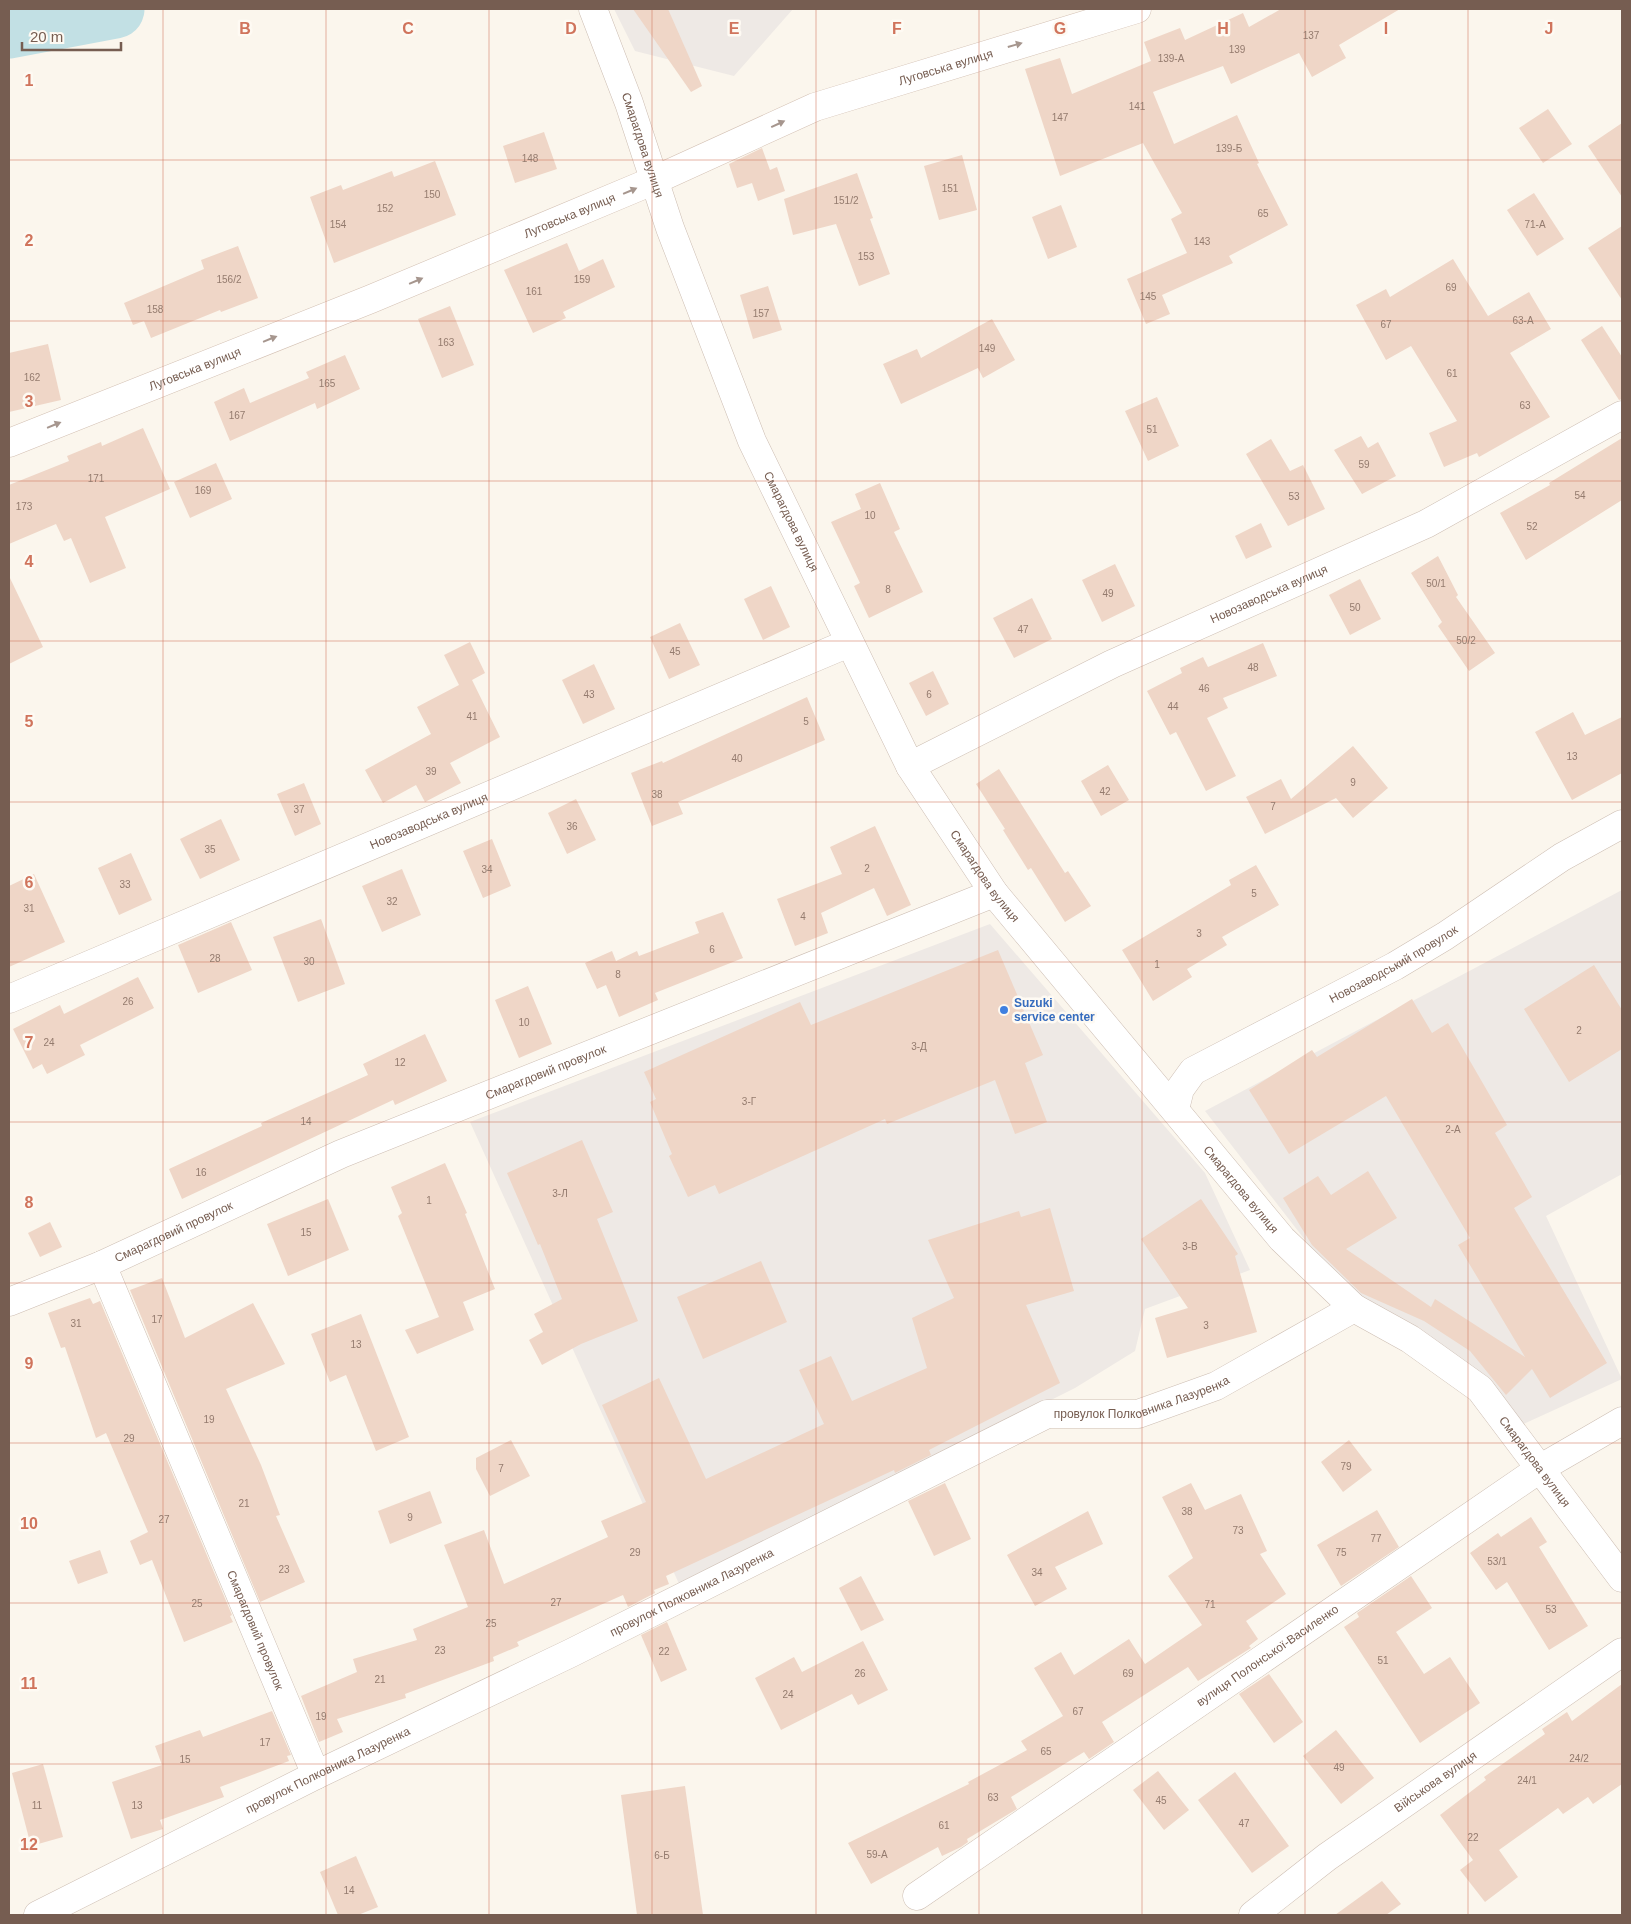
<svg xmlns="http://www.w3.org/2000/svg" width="1631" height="1924" font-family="Arial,sans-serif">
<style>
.industrial{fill:#eee9e5}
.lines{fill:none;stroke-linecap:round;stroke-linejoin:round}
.river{stroke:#c2e0e4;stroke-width:59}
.building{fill:#efd6c7}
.street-casing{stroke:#cdbeb3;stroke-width:29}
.secondary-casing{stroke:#d3c0b3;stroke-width:29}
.street{stroke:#fff;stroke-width:28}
.secondary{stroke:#fff;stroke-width:28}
.oneway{fill:#a6968e}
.grid{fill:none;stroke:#d0745c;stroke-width:1;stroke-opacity:0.55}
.shop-dot{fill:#3f7fe0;stroke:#fefaf3;stroke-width:2}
.labels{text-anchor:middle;stroke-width:5;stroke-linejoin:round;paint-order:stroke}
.number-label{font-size:10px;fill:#947b6e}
.street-label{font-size:12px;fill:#765d51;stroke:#fefaf3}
.shop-label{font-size:12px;font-weight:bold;fill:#366cbe;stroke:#fefaf3;text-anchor:start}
.grid-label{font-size:16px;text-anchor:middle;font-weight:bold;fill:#d0745c;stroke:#fefaf3;stroke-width:5;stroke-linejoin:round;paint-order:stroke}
</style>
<rect width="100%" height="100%" fill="#fbf6ed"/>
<g class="industrial">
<polygon points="614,9 793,9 734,76 635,51"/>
<polygon points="1622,890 1622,1174 1546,1216 1622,1379 1521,1425 1358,1298 1312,1249 1205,1111"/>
<polygon points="990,924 1205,1173 1250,1270 1145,1309 1135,1351 1075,1388 680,1586 470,1122"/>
</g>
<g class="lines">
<polyline class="river" points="9,29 115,9"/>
</g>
<g class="building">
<polygon points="633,9 668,9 702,86 691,92"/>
<polygon points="1281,9 1400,9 1339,45 1346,58 1312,77 1299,53 1231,84 1223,66 1153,92 1174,144 1237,115 1259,163 1257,164 1288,225 1229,256 1233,263 1162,295 1170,314 1146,324 1127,279 1187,253 1171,219 1182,213 1143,143 1060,176 1025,69 1060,58 1072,94 1151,61 1144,42 1180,28 1185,40 1243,13 1249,27"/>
<polygon points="1548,109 1572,144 1543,163 1519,128"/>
<polygon points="1622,123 1622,197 1588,146"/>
<polygon points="544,132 557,169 515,183 503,146"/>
<polygon points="762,148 770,170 777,167 785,191 758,201 752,183 737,188 729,164"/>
<polygon points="962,155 977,210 939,220 924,166"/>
<polygon points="435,161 456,215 334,263 310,197 341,185 343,190 392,171 394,177"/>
<polygon points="857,173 873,218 870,219 890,274 859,286 836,224 793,235 784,199"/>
<polygon points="1534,193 1564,239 1537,256 1507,210"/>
<polygon points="1061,205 1077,247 1048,259 1032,217"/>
<polygon points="1622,226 1622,300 1588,248"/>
<polygon points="567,243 579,271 603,259 615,287 563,312 566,318 533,333 504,270"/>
<polygon points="238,246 258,298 221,312 220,310 151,338 144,321 133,325 124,303 204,269 201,260"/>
<polygon points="1453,259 1488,316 1529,292 1551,329 1510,353 1550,417 1479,457 1477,453 1444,467 1429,433 1457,421 1411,346 1386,360 1356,305 1386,289 1390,297"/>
<polygon points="768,286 782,330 753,339 740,295"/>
<polygon points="450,306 474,365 442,378 418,319"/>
<polygon points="992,319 1015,360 983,378 978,368 901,404 883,364 917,349 921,358"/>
<polygon points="1602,326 1622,357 1622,399 1619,400 1581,340"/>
<polygon points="48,344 61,400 9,412 9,353"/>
<polygon points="345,355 360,389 317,409 315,403 230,441 214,402 244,388 250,403 309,378 306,372"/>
<polygon points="1157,397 1179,446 1148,461 1125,411"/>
<polygon points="143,428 170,489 105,517 126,568 90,583 71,538 64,541 56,524 9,544 9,485 69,461 67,456 101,442 102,446"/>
<polygon points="1361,436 1368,448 1378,442 1396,476 1362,494 1334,450"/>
<polygon points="1622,438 1622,500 1526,560 1500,513 1550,485 1549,483"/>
<polygon points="1271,439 1290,471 1303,465 1325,509 1288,526 1246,454"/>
<polygon points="216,463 232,499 190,518 174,482"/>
<polygon points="880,483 900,529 894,532 923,592 869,618 854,586 860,583 831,522 861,509 855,494"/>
<polygon points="1261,523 1272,547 1246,559 1235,536"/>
<polygon points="1438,556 1458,595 1456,597 1495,653 1469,671 1438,626 1442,622 1411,573"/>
<polygon points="1115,564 1135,606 1102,622 1082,580"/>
<polygon points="9,576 43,647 9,664"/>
<polygon points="1360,579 1381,619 1350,635 1329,595"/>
<polygon points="771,586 790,627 763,640 744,599"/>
<polygon points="1032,598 1052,639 1014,658 993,618"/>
<polygon points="680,623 700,665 669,679 650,637"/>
<polygon points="470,642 485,673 472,680 500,737 450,763 461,783 425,802 416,785 383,803 365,770 431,734 417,707 459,685 444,655"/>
<polygon points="1263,643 1277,676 1223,698 1228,708 1207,718 1236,776 1206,791 1176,732 1170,735 1147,691 1182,673 1180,668 1203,657 1208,667"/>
<polygon points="594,664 615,709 583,724 562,680"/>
<polygon points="933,671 949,704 926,716 909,683"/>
<polygon points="807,697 825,740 678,802 683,814 652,826 631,773 662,761 663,763"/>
<polygon points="1573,712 1585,735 1622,717 1622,773 1572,800 1535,732"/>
<polygon points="1353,746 1388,788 1353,818 1336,798 1265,834 1246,797 1281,779 1291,799"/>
<polygon points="1108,765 1129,800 1101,816 1081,781"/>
<polygon points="999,769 1065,873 1068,871 1091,906 1065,922 1031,868 1028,870 1003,830 1005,829 976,784"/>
<polygon points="304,783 321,824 295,836 277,794"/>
<polygon points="576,799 596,840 567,854 548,813"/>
<polygon points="221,819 240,860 200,879 180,839"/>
<polygon points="875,826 911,905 887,916 874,888 821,913 828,933 795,946 777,899 842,874 830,847"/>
<polygon points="492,839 511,886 483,898 463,851"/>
<polygon points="131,853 152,900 119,915 98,868"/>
<polygon points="1256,865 1279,905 1222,937 1227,945 1187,969 1192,977 1153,1001 1122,950 1231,885 1229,880"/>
<polygon points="402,869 421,915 382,932 362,886"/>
<polygon points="34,874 65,942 9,967 9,886"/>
<polygon points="723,912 743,958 655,993 658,1000 619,1017 606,985 597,989 585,963 612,951 616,961 637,951 639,956 699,933 695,922"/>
<polygon points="321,919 345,984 298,1002 273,937"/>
<polygon points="231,922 252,970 198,993 178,945"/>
<polygon points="998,950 1043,1055 1025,1063 1047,1122 1015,1134 995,1080 887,1124 885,1119 719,1194 715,1185 688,1197 669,1156 672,1154 650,1102 656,1099 644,1072 800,1002 811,1025"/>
<polygon points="1594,965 1622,1010 1622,1049 1569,1082 1524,1009"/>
<polygon points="138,977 154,1008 80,1045 85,1055 47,1074 42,1064 33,1069 13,1029 60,1005 64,1014"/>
<polygon points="528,986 552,1044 519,1058 495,1000"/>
<polygon points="1412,999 1432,1033 1448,1023 1507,1125 1495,1133 1532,1197 1514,1208 1607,1363 1550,1398 1532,1369 1506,1395 1470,1351 1424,1321 1361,1293 1312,1245 1283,1198 1318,1176 1331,1195 1368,1171 1397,1218 1346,1249 1431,1307 1435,1299 1525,1357 1458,1245 1470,1238 1386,1096 1289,1154 1249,1090 1312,1050 1317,1057"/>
<polygon points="425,1034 447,1081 395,1105 393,1100 182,1199 169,1169 262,1126 261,1123 368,1075 363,1064"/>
<polygon points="582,1140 613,1212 597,1219 638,1321 581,1344 542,1365 529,1340 543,1332 534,1314 562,1299 540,1244 538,1245 507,1173"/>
<polygon points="445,1163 467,1213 465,1214 495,1289 463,1302 474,1330 417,1354 405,1330 439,1317 398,1216 402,1213 391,1187"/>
<polygon points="328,1199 349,1250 288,1276 267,1224"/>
<polygon points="1201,1199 1238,1254 1235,1256 1257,1332 1167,1358 1155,1318 1188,1308 1141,1239"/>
<polygon points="1050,1208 1074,1291 1026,1305 1060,1383 929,1450 931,1455 895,1473 894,1470 666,1576 669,1584 654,1590 655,1593 628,1607 623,1595 517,1642 519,1646 493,1657 494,1661 405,1694 406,1698 337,1719 343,1732 319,1742 301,1696 357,1672 353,1659 417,1640 413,1629 468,1607 444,1545 484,1530 504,1584 608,1537 601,1521 646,1502 602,1405 659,1378 706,1479 824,1424 799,1370 831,1356 852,1401 927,1368 912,1318 954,1298 928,1240 1019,1211 1021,1217"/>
<polygon points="50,1222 62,1247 40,1257 28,1233"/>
<polygon points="761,1261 787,1322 703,1359 677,1297"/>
<polygon points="162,1278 185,1338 253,1303 285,1364 226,1389 261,1465 280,1515 276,1516 305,1582 260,1602 130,1290"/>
<polygon points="90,1298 93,1304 100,1301 232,1615 230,1616 233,1622 184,1642 152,1560 140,1565 130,1541 148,1532 106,1433 96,1438 65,1347 61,1348 48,1313"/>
<polygon points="361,1314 409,1437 376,1451 346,1375 330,1382 311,1334"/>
<polygon points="511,1440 530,1476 490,1496 476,1469 476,1458"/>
<polygon points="1349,1440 1372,1470 1343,1492 1321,1462"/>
<polygon points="945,1483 971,1539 934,1556 908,1501"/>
<polygon points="1191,1483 1205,1510 1241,1494 1267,1551 1260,1554 1286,1594 1246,1621 1258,1639 1249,1646 1251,1648 1198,1681 1188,1667 1102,1722 1114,1742 1089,1759 1084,1752 1011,1797 1017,1809 967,1839 968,1842 961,1847 942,1856 938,1847 871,1884 848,1843 969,1784 968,1782 1027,1750 1021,1741 1063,1716 1034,1668 1061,1652 1074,1675 1129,1639 1145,1664 1202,1625 1168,1576 1193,1558 1162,1497"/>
<polygon points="430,1491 442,1523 390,1544 378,1511"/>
<polygon points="1377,1510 1399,1547 1341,1586 1317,1545"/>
<polygon points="1088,1511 1103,1544 1055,1567 1067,1589 1035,1606 1007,1555"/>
<polygon points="1531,1517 1547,1542 1539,1547 1588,1626 1549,1650 1507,1582 1496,1590 1470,1553 1498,1533 1501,1537"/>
<polygon points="100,1550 108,1573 78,1584 69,1561"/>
<polygon points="861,1576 884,1620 861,1631 839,1588"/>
<polygon points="1411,1576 1432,1608 1396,1632 1424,1674 1450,1657 1480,1703 1420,1743 1344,1627 1359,1617 1357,1613"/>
<polygon points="667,1622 687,1670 661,1682 641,1635"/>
<polygon points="863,1641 888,1690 858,1705 852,1694 781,1730 755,1678 794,1657 802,1672"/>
<polygon points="1269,1674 1303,1722 1274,1743 1239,1694"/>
<polygon points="1622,1684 1622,1784 1593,1804 1588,1797 1563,1814 1558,1808 1499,1850 1518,1877 1485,1902 1460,1870 1473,1860 1440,1815 1486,1780 1484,1777 1545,1734 1542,1729 1567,1712 1572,1721"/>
<polygon points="272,1711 291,1755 287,1756 289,1761 220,1787 224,1797 160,1820 163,1829 131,1839 112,1782 162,1765 155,1746 200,1730 203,1737"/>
<polygon points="1336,1730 1374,1778 1341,1804 1303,1756"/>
<polygon points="43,1764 63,1837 31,1846 12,1773"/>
<polygon points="1158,1771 1189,1810 1164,1830 1133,1790"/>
<polygon points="1235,1772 1289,1846 1252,1873 1198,1800"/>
<polygon points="685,1786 703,1915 637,1915 621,1795"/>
<polygon points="356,1856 378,1907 358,1915 338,1915 320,1872"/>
<polygon points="1382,1881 1401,1904 1386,1915 1335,1915"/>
</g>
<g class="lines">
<g class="street-casing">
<g id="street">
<path id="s1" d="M593 9 629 103 670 228 752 441 910 766 994 893 1282 1239 1354 1308 1410 1339 1480 1389 1622 1578"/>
<path id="s2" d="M910 766 1112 664 1426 524 1622 415"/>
<path id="s3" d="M9 999 849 643"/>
<path id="s4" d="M1175 1109 1180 1089 1193 1071 1395 966 1445 936 1562 857 1622 824"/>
<path id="s5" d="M102 1265 316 1775"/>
<path id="s6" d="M9 1302 102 1265 341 1154 994 893"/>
<path id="s7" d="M917 1896 1541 1468 1622 1421"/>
<path id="s8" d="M38 1915 316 1775 571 1653 1047 1414H1138L1216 1386 1354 1308"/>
<path id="s9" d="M1253 1915 1327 1857 1622 1652"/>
</g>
</g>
<g class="secondary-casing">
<g id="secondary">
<path id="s10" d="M9 443 371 299 655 180 815 107 1137 9"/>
</g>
</g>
<use href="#street" class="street"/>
<use href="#secondary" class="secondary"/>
</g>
<defs><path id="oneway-solid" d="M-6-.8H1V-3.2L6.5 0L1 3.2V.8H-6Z" transform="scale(1.25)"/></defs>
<g class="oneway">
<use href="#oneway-solid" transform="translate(1015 45) rotate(-16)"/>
<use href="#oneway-solid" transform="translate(778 124) rotate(-25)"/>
<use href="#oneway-solid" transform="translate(630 191) rotate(-23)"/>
<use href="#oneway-solid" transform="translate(416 281) rotate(-23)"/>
<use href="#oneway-solid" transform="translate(270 339) rotate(-22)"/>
<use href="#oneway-solid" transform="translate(54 425) rotate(-22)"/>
</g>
<path class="grid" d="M163 9V1915M326 9V1915M489 9V1915M652 9V1915M816 9V1915M979 9V1915M1142 9V1915M1305 9V1915M1468 9V1915M9 160H1622M9 321H1622M9 481H1622M9 641H1622M9 802H1622M9 962H1622M9 1122H1622M9 1283H1622M9 1443H1622M9 1603H1622M9 1764H1622"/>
<circle class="shop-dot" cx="1004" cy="1010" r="5"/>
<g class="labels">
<g class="number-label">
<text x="1311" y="39">137</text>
<text x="1237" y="53">139</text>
<text x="1171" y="62">139-А</text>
<text x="1137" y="110">141</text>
<text x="1060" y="121">147</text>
<text x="1229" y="152">139-Б</text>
<text x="530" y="162">148</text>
<text x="950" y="192">151</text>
<text x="432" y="198">150</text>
<text x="846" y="204">151/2</text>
<text x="385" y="212">152</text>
<text x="1263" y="217">65</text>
<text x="338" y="228">154</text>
<text x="1535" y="228">71-А</text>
<text x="1202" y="245">143</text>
<text x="866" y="260">153</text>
<text x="229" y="283">156/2</text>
<text x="582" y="283">159</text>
<text x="1451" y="291">69</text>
<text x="534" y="295">161</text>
<text x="1148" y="300">145</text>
<text x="155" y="313">158</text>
<text x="761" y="317">157</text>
<text x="1523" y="324">63-А</text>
<text x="1386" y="328">67</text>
<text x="446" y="346">163</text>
<text x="987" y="352">149</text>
<text x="1452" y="377">61</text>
<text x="32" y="381">162</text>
<text x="327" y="387">165</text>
<text x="1525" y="409">63</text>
<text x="237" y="419">167</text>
<text x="1152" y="433">51</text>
<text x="1364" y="468">59</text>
<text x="96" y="482">171</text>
<text x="203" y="494">169</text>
<text x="1580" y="499">54</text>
<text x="1294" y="500">53</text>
<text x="24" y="510">173</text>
<text x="870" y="519">10</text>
<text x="1532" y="530">52</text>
<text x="1436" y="587">50/1</text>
<text x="888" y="593">8</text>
<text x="1108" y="597">49</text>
<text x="1355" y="611">50</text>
<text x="1023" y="633">47</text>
<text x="1466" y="644">50/2</text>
<text x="675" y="655">45</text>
<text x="1253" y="671">48</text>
<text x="1204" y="692">46</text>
<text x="589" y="698">43</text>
<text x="929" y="698">6</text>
<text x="1173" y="710">44</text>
<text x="472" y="720">41</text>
<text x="806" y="725">5</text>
<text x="1572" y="760">13</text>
<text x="737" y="762">40</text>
<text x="431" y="775">39</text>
<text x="1353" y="786">9</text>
<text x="1105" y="795">42</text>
<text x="657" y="798">38</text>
<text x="1273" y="810">7</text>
<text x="299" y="813">37</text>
<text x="572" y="830">36</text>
<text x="210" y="853">35</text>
<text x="867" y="872">2</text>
<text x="487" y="873">34</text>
<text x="125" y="888">33</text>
<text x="1254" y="897">5</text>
<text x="392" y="905">32</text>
<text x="29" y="912">31</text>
<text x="803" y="920">4</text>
<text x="1199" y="937">3</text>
<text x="712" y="953">6</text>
<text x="215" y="962">28</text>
<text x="309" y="965">30</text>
<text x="1157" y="968">1</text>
<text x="618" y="978">8</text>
<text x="128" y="1005">26</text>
<text x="524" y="1026">10</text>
<text x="1579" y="1034">2</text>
<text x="49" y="1046">24</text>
<text x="919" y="1050">3-Д</text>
<text x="400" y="1066">12</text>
<text x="749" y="1105">3-Г</text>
<text x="306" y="1125">14</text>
<text x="1453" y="1133">2-А</text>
<text x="201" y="1176">16</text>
<text x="560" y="1197">3-Л</text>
<text x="429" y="1204">1</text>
<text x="306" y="1236">15</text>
<text x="1190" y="1250">3-В</text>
<text x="157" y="1323">17</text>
<text x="76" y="1327">31</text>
<text x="1206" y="1329">3</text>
<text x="356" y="1348">13</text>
<text x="209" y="1423">19</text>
<text x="129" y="1442">29</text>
<text x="1346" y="1470">79</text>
<text x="501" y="1472">7</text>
<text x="244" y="1507">21</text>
<text x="1187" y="1515">38</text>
<text x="410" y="1521">9</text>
<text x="164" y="1523">27</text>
<text x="1238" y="1534">73</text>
<text x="1376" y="1542">77</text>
<text x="635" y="1556">29</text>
<text x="1341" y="1556">75</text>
<text x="1497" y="1565">53/1</text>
<text x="284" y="1573">23</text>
<text x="1037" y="1576">34</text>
<text x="556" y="1606">27</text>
<text x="197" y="1607">25</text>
<text x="1210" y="1608">71</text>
<text x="1551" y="1613">53</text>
<text x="491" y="1627">25</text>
<text x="440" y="1654">23</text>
<text x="664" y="1655">22</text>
<text x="1383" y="1664">51</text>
<text x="860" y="1677">26</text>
<text x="1128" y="1677">69</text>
<text x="380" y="1683">21</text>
<text x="788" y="1698">24</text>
<text x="1078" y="1715">67</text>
<text x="321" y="1720">19</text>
<text x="265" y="1746">17</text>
<text x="1046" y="1755">65</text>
<text x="1579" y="1762">24/2</text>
<text x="185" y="1763">15</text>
<text x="1339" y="1771">49</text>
<text x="1527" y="1784">24/1</text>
<text x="993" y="1801">63</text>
<text x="1161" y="1804">45</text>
<text x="37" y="1809">11</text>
<text x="137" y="1809">13</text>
<text x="1244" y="1827">47</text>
<text x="944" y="1829">61</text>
<text x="1473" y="1841">22</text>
<text x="877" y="1858">59-А</text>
<text x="662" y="1859">6-Б</text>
<text x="349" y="1894">14</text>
</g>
<g class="street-label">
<text dy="4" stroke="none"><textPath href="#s10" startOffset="1010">Луговська вулиця</textPath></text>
<text dy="4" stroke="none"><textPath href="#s1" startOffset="145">Смарагдова вулиця</textPath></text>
<text dy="4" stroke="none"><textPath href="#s10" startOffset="605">Луговська вулиця</textPath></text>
<text dy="4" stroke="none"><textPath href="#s10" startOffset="200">Луговська вулиця</textPath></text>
<text dy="4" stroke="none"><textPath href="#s1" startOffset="550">Смарагдова вулиця</textPath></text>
<text dy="4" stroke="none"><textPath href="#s2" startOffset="398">Новозаводська вулиця</textPath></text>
<text dy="4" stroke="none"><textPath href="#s3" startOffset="456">Новозаводська вулиця</textPath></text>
<text dy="4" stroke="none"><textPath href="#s1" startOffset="955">Смарагдова вулиця</textPath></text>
<text dy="4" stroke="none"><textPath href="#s4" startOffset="270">Новозаводський провулок</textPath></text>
<text dy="4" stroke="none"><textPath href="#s6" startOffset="584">Смарагдовий провулок</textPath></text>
<text dy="4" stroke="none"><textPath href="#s1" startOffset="1360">Смарагдова вулиця</textPath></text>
<text dy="4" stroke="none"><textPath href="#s6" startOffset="179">Смарагдовий провулок</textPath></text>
<text dy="4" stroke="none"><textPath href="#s8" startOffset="1224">провулок Полковника Лазуренка</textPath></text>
<text dy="4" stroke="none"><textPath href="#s1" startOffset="1765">Смарагдова вулиця</textPath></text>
<text dy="4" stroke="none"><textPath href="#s8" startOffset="729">провулок Полковника Лазуренка</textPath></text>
<text dy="4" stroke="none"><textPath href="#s5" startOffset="396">Смарагдовий провулок</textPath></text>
<text dy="4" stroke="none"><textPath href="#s7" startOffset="425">вулиця Полонської-Василенко</textPath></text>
<text dy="4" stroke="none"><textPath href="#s8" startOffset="324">провулок Полковника Лазуренка</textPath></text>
<text dy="4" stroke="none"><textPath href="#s9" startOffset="226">Військова вулиця</textPath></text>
</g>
<g class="shop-label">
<text x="1014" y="1007">Suzuki<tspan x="1014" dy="14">service center</tspan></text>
</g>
</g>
<g class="grid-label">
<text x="245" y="34">B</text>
<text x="408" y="34">C</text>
<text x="571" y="34">D</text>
<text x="734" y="34">E</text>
<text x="897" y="34">F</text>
<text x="1060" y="34">G</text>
<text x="1223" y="34">H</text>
<text x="1386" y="34">I</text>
<text x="1549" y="34">J</text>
<text x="29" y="86">1</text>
<text x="29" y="246">2</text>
<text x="29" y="407">3</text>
<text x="29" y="567">4</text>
<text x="29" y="727">5</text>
<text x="29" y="888">6</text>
<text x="29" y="1048">7</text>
<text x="29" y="1208">8</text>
<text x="29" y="1369">9</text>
<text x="29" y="1529">10</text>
<text x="29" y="1689">11</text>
<text x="29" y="1850">12</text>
</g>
<rect width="1631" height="1924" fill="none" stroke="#765d51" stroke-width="20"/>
<path d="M22 42v8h99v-8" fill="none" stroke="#765d51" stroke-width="2.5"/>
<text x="30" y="42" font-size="15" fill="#765d51" stroke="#fefaf3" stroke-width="4" paint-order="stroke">20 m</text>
</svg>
